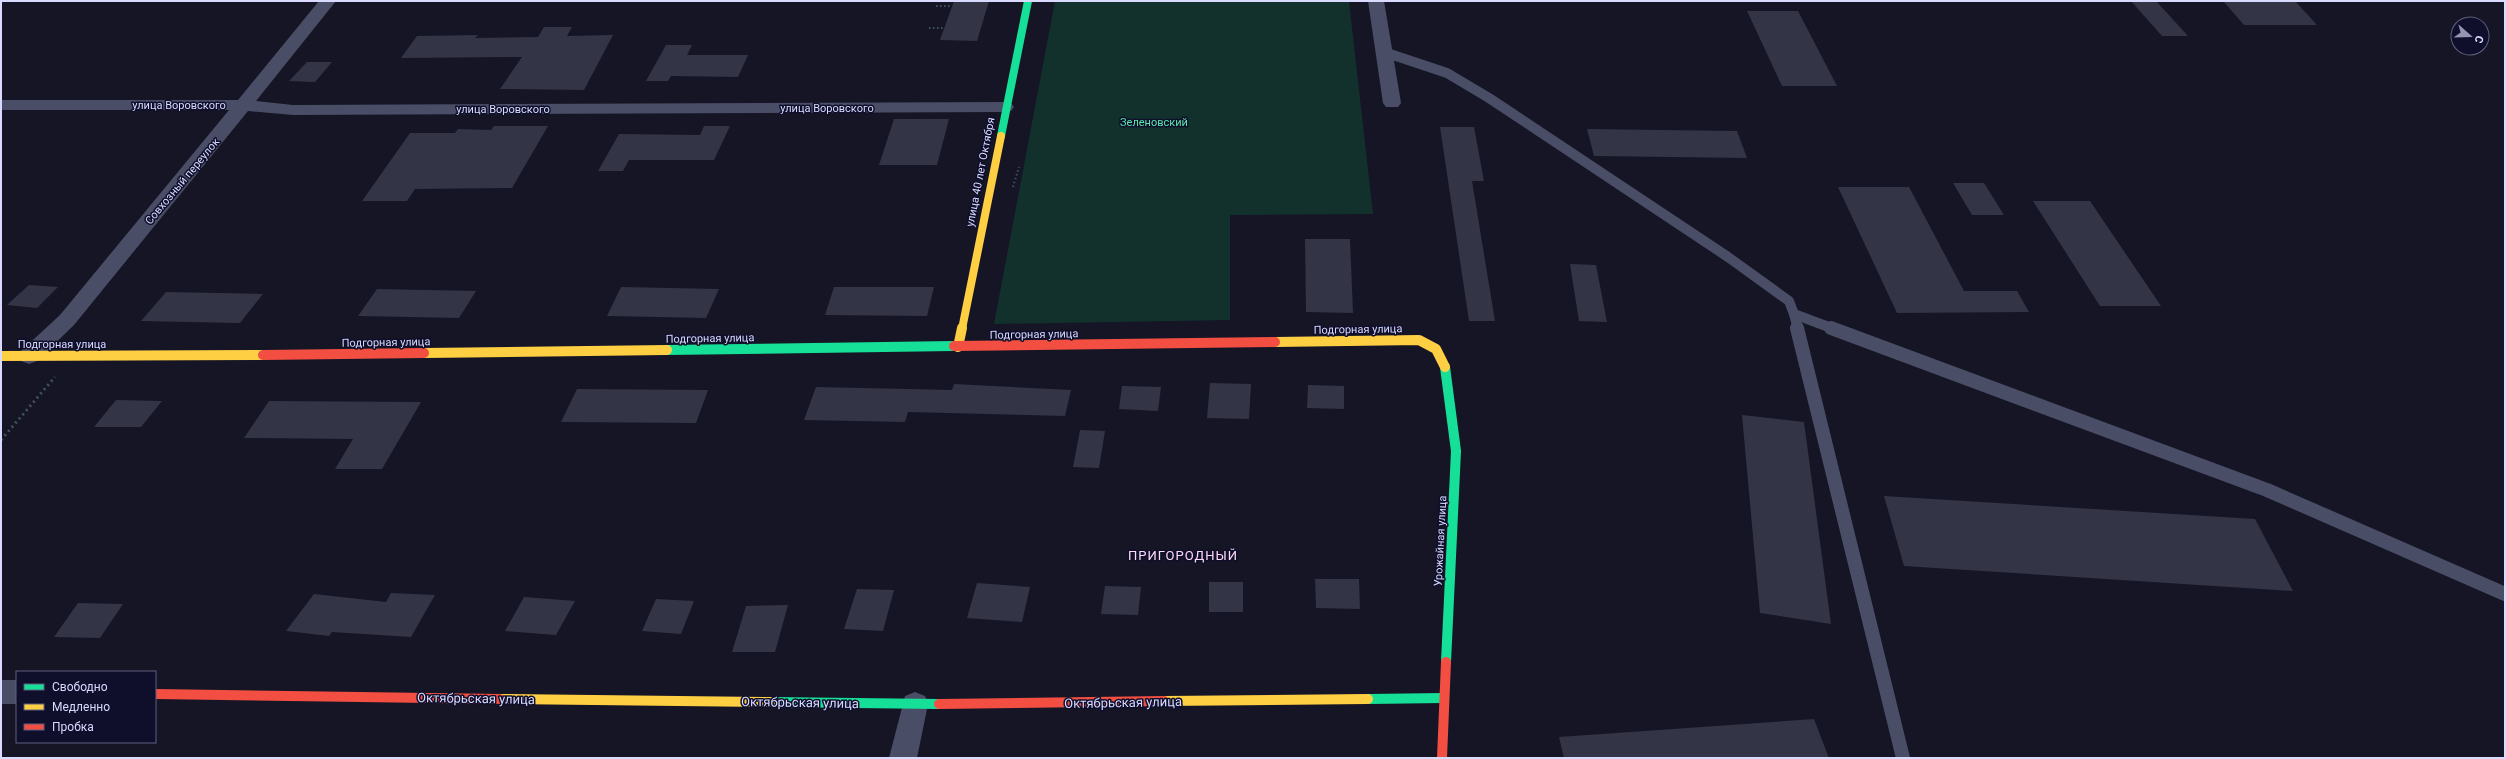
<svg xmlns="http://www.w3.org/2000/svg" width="2506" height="759" font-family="Roboto,sans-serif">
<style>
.green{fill:#12312d}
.building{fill:#333446}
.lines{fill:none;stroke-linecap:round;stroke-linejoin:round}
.path-far1{stroke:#41525e;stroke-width:2;stroke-dasharray:1.5 2.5;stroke-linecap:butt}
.path{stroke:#41525e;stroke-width:3;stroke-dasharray:2 3.5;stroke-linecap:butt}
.lane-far1{stroke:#4a4d66;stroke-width:10}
.lane{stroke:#4a4d66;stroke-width:14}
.street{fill:#4a4d66;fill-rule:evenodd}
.fast-far1{stroke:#16e098;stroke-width:8}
.fast{stroke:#16e098;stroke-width:10}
.slow-far1{stroke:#ffcf43;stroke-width:8}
.slow{stroke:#ffcf43;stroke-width:10}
.jam{stroke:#f24e42;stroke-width:10}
.labels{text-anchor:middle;stroke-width:3;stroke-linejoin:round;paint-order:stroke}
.street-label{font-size:11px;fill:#d8daff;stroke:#0f0f2b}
.park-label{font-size:11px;fill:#5be8ad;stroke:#0f0f2b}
.quarter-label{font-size:13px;letter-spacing:1px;fill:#ffdaf8;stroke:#0f0f2b}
.near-street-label{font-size:13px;fill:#d8daff;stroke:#0f0f2b}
</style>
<rect width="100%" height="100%" fill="#151525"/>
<polygon class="green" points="1055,1 1349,1 1373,214 1230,215 1230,320 994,324"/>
<g class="building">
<polygon points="954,1 989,1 977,41 940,40"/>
<polygon points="2131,1 2156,1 2188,36 2162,36"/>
<polygon points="2224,2 2296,2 2317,25 2244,25"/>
<polygon points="1747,11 1798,11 1837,86 1782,86"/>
<polygon points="544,27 572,27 567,36 613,35 584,90 500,89 522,57 401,58 417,36 478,35 475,38 538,37"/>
<polygon points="666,45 692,45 687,55 748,55 738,77 671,76 668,81 646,81"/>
<polygon points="307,62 332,62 315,82 289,81"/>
<polygon points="894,119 949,119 937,165 879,165"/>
<polygon points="494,126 548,126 512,188 415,189 407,201 362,201 410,133 455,133 458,129 491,130"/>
<polygon points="704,126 730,126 714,160 629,160 623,171 598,171 619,134 700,135"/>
<polygon points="1440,127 1474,127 1484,181 1472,181 1495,321 1469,321"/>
<polygon points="1587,129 1737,131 1747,158 1594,156"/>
<polygon points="1953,183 1984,183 2004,215 1972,215"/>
<polygon points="1838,187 1909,187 1964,291 2017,291 2029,312 1897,313"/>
<polygon points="2033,201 2090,201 2161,306 2100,306"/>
<polygon points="1305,239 1350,239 1353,313 1306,312"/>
<polygon points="1570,264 1596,265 1607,322 1579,321"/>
<polygon points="29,285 58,287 37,308 7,305"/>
<polygon points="621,287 719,289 706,318 607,316"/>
<polygon points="834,287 934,287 927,316 825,315"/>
<polygon points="377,289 476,291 459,318 358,316"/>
<polygon points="166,292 263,294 240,323 141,321"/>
<polygon points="1210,383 1251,384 1249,419 1207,418"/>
<polygon points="954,384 1071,390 1065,416 908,412 905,422 804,420 816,387 952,390"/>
<polygon points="1308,385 1344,386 1344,409 1307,408"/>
<polygon points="1122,386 1161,387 1158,411 1119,409"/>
<polygon points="577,389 708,390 696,423 561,422"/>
<polygon points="116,400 162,401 141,427 94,427"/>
<polygon points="269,401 421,402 382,469 335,469 353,439 244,438"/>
<polygon points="1742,415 1804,422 1831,624 1760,613"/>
<polygon points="1080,430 1105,431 1099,468 1073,467"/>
<polygon points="1884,496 2255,519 2293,591 1904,566"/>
<polygon points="1315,579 1359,579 1360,609 1316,608"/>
<rect x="1209" y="582" width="34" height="30"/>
<polygon points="977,583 1030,587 1022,622 967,618"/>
<polygon points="1105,586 1141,587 1138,615 1101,614"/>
<polygon points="857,589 894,590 883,631 844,629"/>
<polygon points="391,593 435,595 411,637 332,632 329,636 286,631 314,594 386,602"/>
<polygon points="524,597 575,601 556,635 505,631"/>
<polygon points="656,599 694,601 681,634 642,631"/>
<polygon points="78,603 123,604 100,638 54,637"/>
<polygon points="788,605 775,652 732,652 746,606"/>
<polygon points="1814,719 1829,758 1564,758 1559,737"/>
</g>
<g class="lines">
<g class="path-far1">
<polyline points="936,6 952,6"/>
<polyline points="929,28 944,28"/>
<polyline points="1013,187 1019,167"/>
</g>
<polyline class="path" points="1,440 55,377"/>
<g class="lane-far1">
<polyline points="1384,52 1447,73 1489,98 1728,257 1789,301 1794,314 1834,329"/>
<polyline points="1794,314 1798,329"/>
</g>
<g class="lane">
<polyline points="1797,328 1903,758"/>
<polyline points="1831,328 2267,490 2505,594"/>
</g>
<g class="street">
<polygon points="319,1 336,1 256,101 293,105 1005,102 1011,103 1014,107 1011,111 1005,112 293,115 248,111 74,325 37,361 29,364 21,361 18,356 21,351 60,315 229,110 1,110 1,100 238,100"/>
<polygon points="1368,1 1384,1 1401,103 1398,107 1386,107 1383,103"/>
<rect x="1" y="680" width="16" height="24"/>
<polygon points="915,692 925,696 928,704 917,758 889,758 905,696"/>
</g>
<polyline class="fast-far1" points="1001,136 1028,1"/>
<g class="fast">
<polyline points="667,350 954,346"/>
<polyline points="1445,367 1456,451 1446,662"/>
<polyline points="1368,699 1444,698"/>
<polyline points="771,702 939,704"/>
</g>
<polyline class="slow-far1" points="962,329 1001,136"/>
<g class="slow">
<polyline points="1275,342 1419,340 1436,349 1445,367"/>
<polyline points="958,347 962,328"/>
<polyline points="424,353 667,350"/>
<polyline points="1,356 263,355"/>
<polyline points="500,699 771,702"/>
<polyline points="1164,701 1368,699"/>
</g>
<g class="jam">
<polyline points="954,346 1275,342"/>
<polyline points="263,355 424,353"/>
<polyline points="155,694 500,699"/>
<polyline points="939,704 1164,701"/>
<polyline points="1442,758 1446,662"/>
</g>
</g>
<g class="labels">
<g class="street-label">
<text x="179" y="109">улица Воровского</text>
<text x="827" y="112">улица Воровского</text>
<text x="503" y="113">улица Воровского</text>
<text transform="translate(980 172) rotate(-79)" y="4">улица 40 лет Октября</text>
<text transform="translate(182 181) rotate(-50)" y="4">Совхозный переулок</text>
<text transform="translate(1358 329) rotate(-1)" y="4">Подгорная улица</text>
<text transform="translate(1034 334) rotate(-1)" y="4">Подгорная улица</text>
<text transform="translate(710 338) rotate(-1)" y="4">Подгорная улица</text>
<text transform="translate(386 342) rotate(-1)" y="4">Подгорная улица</text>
<text x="62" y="348">Подгорная улица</text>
<text transform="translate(1440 541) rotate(-87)" y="4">Урожайная улица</text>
</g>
<g class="park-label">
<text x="1154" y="126">Зеленовский</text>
</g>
<g class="quarter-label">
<text x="1183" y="560">ПРИГОРОДНЫЙ</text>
</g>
<g class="near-street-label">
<text transform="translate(476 698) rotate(1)" y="5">Октябрьская улица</text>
<text transform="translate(800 702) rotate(1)" y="5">Октябрьская улица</text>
<text transform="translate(1123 702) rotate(-1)" y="5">Октябрьская улица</text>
</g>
</g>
<rect width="2506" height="759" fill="none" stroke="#d8daff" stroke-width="4"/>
<rect x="16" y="671" width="140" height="72" fill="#0f0f2b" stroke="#5f6080"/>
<rect x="24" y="684" width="20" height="6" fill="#16e098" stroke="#5f6080"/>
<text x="52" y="691" font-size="12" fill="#d8daff">Свободно</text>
<rect x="24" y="704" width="20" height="6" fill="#ffcf43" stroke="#5f6080"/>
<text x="52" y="711" font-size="12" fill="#d8daff">Медленно</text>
<rect x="24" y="724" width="20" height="6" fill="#f24e42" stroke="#5f6080"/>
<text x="52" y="731" font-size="12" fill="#d8daff">Пробка</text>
<g transform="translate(2470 36) rotate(110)"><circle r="19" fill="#0f0f2b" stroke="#5f6080"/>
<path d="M0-3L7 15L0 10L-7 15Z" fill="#9495b3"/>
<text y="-6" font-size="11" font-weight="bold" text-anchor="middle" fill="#d8daff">С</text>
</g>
</svg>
